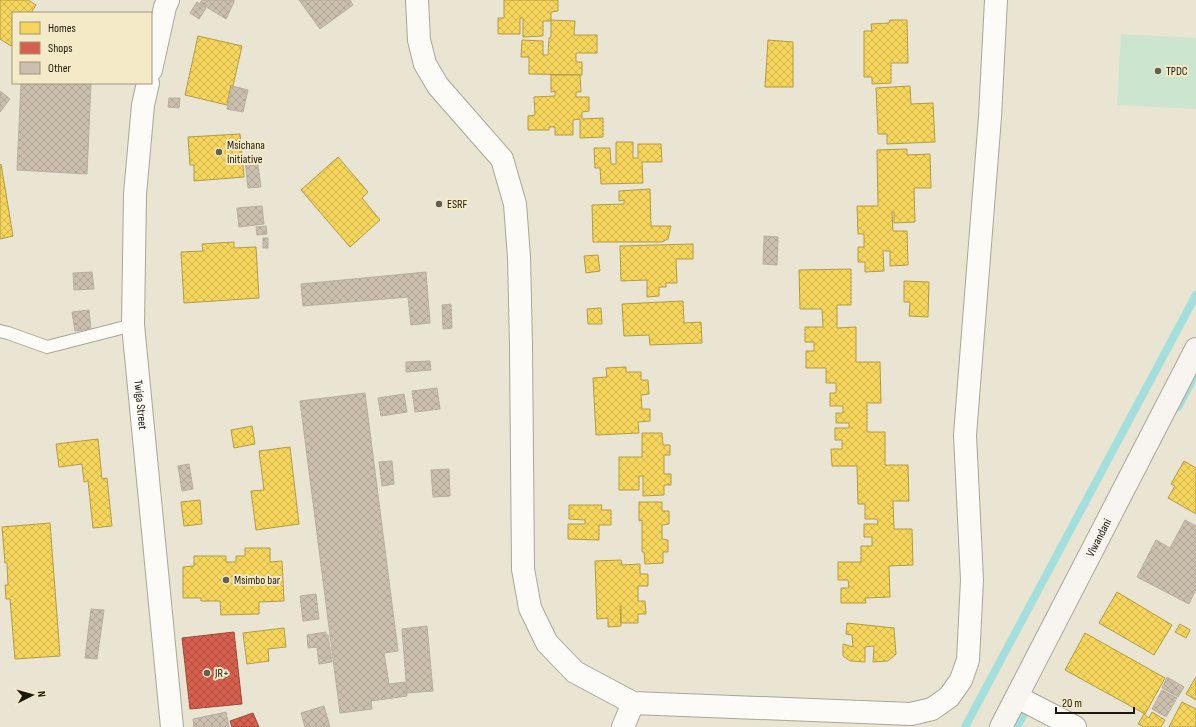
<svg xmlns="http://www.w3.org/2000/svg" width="1196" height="727" font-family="'Sofia Sans Condensed',sans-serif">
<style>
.grass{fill:#cce5ce}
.homes{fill:url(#homes-cross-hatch);stroke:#b49c44}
.shops{fill:url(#shops-cross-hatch);stroke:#9e4a39}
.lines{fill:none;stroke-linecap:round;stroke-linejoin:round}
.stream{stroke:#a3dfdc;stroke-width:8}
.building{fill:url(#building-cross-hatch);stroke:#b6afa2}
.lane-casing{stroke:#aaa697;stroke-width:14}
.street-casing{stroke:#aaa697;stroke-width:24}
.secondary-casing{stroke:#aaa697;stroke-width:24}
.lane{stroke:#fcfbf8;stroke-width:12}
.street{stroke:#fcfbf8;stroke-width:22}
.secondary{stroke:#f8f5f0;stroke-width:22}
.poi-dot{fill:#635f51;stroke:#f5eac8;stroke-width:1.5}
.labels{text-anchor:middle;stroke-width:4;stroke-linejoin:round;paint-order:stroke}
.poi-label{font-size:12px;fill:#1b170b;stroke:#f5eac8;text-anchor:start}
.street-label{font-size:12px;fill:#1b170b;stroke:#f5eac8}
</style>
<defs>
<pattern id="homes-cross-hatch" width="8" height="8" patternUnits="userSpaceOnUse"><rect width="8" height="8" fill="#f6d55c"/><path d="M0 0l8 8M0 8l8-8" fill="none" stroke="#d2b64f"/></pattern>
<pattern id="shops-cross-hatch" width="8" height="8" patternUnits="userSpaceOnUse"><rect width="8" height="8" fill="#d6604d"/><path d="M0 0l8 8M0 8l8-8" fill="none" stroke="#ad4e3e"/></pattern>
<pattern id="building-cross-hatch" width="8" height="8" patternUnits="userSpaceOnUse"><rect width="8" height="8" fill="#cbbfad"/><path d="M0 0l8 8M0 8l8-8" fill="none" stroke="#aea394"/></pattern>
</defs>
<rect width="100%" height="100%" fill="#eae5d2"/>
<polygon class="grass" points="1121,34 1196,38 1196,109 1117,105"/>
<g class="homes">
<polygon points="0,0 28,0 36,5 31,13 13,13 13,42 11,46 0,39"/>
<polygon points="504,0 558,0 558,11 551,12 551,21 543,21 543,36 523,37 523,18 520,18 520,34 498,34 498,18 504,18"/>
<polygon points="551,20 575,21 574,35 597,35 597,53 576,53 576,62 582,62 582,75 529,74 529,57 521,57 522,40 543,41 543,55 548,55 549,38 551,37"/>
<polygon points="890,20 907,20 908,63 891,63 891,83 872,84 872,77 864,77 864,31 872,31 871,24 889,23"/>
<polygon points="198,36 242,46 233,86 231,85 227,105 185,95"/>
<polygon points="768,40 793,42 793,87 765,87"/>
<polygon points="551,75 580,75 581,92 576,92 576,97 589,97 589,111 582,112 582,119 603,118 603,137 580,138 580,119 573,120 573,135 555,135 555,127 549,127 549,130 528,130 528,116 535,115 534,97 555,96 555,91 551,92"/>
<polygon points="910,86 911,104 933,103 935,142 887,144 887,134 878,134 876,88"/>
<polygon points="240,134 244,177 194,181 194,165 190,165 188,137"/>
<polygon points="616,142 633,142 633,158 638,158 638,144 661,144 662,162 642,162 643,183 601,184 600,168 595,168 594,148 610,148 611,164 616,164"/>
<polygon points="907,149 907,155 930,154 931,188 914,188 915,222 894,223 894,212 892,212 893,231 907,231 908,265 890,266 890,251 883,251 884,271 865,272 865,262 858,262 858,247 864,247 864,234 858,234 857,206 878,206 877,150"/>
<polygon points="338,157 368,192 362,198 380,220 350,247 301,190"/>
<polygon points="1,164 13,236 0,239 0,165"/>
<polygon points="650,189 651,226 671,226 668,239 662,242 593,242 592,205 624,204 624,200 619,201 619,191"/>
<polygon points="234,242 234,248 256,247 259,298 184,303 181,252 203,251 202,244"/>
<polygon points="693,244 693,259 676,259 677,283 666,283 666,287 659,287 659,296 647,297 647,280 621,281 620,246"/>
<polygon points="598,255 600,271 586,273 584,256"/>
<polygon points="851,269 851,305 837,305 837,328 856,327 856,362 880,362 881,403 867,403 867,432 885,432 885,465 908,465 909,501 893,501 894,529 912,529 913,565 889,566 890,597 865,598 866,603 841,603 841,588 849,588 848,580 838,580 838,562 861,562 861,546 872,546 872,537 864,537 864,524 878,524 877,519 865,519 865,504 858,504 857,466 832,466 831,449 842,449 842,440 835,440 835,428 849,428 849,423 836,423 836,413 843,413 843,406 830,406 830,393 836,393 836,383 826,383 826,368 806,368 806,351 814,351 814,342 805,342 805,327 823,327 822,309 800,309 799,270"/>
<polygon points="904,281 929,282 928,317 909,316 910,302 904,302"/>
<polygon points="683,301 684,323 701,322 702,343 650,345 649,335 624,336 622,304"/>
<polygon points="601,308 602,324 588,324 587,309"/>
<polygon points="626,367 626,372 641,372 641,380 648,380 649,394 641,395 642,409 650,409 650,421 638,422 639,433 596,435 593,378 607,377 606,368"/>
<polygon points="252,426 255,444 234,448 231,430"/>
<polygon points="642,433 662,433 663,445 670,445 670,455 664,455 664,474 671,474 671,485 664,485 664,495 643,496 643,476 639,476 639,490 619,490 619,457 642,457"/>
<polygon points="98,439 102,479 107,478 112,526 93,528 88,481 84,482 82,464 59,467 56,444"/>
<polygon points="290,447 299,524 256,530 251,491 264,490 259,451"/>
<polygon points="1184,461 1196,468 1196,514 1168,498 1175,486 1171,484"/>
<polygon points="200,500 202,524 184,526 181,502"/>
<polygon points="639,502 662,502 662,511 669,511 669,524 662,525 662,539 668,540 668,552 663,552 663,563 645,564 644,552 642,552 642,520 639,521"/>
<polygon points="569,505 602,505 601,510 611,510 611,525 599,525 599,540 568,539 568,524 585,524 585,520 569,519"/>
<polygon points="50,523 60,656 15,659 10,599 6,599 5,585 8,585 7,563 5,563 2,527"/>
<polygon points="245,548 270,548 270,562 282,561 284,601 259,602 259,614 221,615 220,601 201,601 201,598 183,598 183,567 194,566 194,556 226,556 226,562 236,562 236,556 245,556"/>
<polygon points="621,560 622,565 640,564 640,574 648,574 648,586 638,586 638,601 645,601 646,614 638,614 638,623 621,623 621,606 620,606 621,626 608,627 608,618 597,619 595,561"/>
<polygon points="1117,592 1172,625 1154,655 1099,623"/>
<polygon points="847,623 894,628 896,654 888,661 873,662 874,646 865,647 865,662 850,661 843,656 843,644 853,647 852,635 846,634"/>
<polygon points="1180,624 1190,630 1186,638 1175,632"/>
<polygon points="284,628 286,647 268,649 269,661 247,664 243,633"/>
<polygon points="1085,633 1165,678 1145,714 1065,670"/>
<polygon points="1196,677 1196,700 1186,694"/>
<polygon points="1182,702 1196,709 1196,727 1169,727"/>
<polygon points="1152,712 1165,720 1161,727 1144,727 1138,724 1144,714 1149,718"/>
</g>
<g class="shops">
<polygon points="234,632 242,704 190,709 182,638"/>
<polygon points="253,713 259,727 232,727 230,721"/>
</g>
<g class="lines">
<g class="stream">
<polyline points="1178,407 1196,374"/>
<polyline points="965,727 1196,295"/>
<polyline points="1017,727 1025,712"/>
</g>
</g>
<g class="building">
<polygon points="202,0 234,0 234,2 226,19 200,3"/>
<polygon points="299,0 350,0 353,5 320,29"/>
<polygon points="197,2 206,8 199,19 190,13"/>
<polygon points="21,83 91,83 87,174 17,170"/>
<polygon points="232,86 248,90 243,112 227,109"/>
<polygon points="0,91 10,99 0,112"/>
<polygon points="169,98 180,98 179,108 168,107"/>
<polygon points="257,158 261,187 248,188 245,160"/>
<polygon points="262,206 264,224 239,227 237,208"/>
<polygon points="266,226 267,234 257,235 256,227"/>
<polygon points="764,236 778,237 777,265 763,264"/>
<rect x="263" y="238" width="5" height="10"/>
<polygon points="92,272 94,289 74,290 73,273"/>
<polygon points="426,272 430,323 411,325 408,297 303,306 301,284"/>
<polygon points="451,304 452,328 443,329 442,305"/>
<polygon points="89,310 91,329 75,331 72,312"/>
<polygon points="430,361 431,370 406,372 406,362"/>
<polygon points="437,388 440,409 415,412 412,391"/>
<polygon points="365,393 398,651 384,653 389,684 405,682 407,696 371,701 372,709 340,713 300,401"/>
<polygon points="404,394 407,412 381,416 378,398"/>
<polygon points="392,461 394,484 382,486 379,462"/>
<polygon points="189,464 193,489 182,491 178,466"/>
<polygon points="449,469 450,496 433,497 431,470"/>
<polygon points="1185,520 1196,526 1196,589 1189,604 1137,577 1156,540 1170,548"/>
<polygon points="316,594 319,619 303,621 300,596"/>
<polygon points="91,609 104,610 97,659 85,658"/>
<polygon points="427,626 433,691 407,693 402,629"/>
<polygon points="326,632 326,635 328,635 332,662 319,664 317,647 308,648 307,635"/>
<polygon points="1167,677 1184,687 1178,697 1162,688"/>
<polygon points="1162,690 1177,698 1166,717 1152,709"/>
<polygon points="324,706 330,727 305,727 301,713"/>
<polygon points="226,712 229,727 194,727 193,719"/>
</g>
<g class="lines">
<g class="lane-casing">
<polyline id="lane" points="0,331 8,333 47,347 133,325"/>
</g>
<g class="street-casing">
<g id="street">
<polyline points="417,0 419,40 425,64 438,86 502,159 515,204 519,257 521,346 523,569 530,608 547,643 575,672 633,703 911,714 932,709 949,697 961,680 968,660 972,580 965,435 990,117 996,0"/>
<polyline points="151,70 165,7 168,0"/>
<path id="s1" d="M148 83 143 105 135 194 133 325 172 727"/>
<polyline points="1017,697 1075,727"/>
<polyline points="623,727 633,703"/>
</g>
</g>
<g class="secondary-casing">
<g id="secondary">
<path id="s2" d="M1001 727 1196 349"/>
</g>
</g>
<use href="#lane" class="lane"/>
<use href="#street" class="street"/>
<use href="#secondary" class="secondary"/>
</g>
<g class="poi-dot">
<circle cx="1158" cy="71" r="4"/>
<circle cx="219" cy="152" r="4"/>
<circle cx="439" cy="204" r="4"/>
<circle cx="226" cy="580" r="4"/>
<circle cx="207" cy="673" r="4"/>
</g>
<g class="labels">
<g class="poi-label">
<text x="1166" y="75">TPDC</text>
<text x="227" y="149">Msichana<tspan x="227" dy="14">Initiative</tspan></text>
<text x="447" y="208">ESRF</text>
<text x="234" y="584">Msimbo bar</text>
<text x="215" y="677">JR+</text>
</g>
<g class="street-label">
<text dy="4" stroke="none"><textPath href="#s1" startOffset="323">Twiga Street</textPath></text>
<text dy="4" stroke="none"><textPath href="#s2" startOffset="213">Viwandani</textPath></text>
</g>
</g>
<rect x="12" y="12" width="140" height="72" fill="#f5eac8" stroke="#9e967c"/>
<rect x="20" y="22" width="20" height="12" fill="#f6d55c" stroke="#9e967c"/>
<text x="48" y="32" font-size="12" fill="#1b170b">Homes</text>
<rect x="20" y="42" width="20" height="12" fill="#d6604d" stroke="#9e967c"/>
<text x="48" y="52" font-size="12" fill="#1b170b">Shops</text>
<rect x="20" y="62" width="20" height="12" fill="#cbbfad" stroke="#9e967c"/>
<text x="48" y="72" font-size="12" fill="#1b170b">Other</text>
<g transform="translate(32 695) rotate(84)" stroke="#f5eac8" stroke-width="3" paint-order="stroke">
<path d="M0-3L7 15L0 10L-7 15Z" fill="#1b170b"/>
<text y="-6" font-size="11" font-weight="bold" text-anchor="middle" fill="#1b170b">N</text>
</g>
<path d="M1056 707v6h78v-6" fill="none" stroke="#1b170b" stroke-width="2"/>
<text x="1062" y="707" font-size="12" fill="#1b170b" stroke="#f5eac8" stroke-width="3" paint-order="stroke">20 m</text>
</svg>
